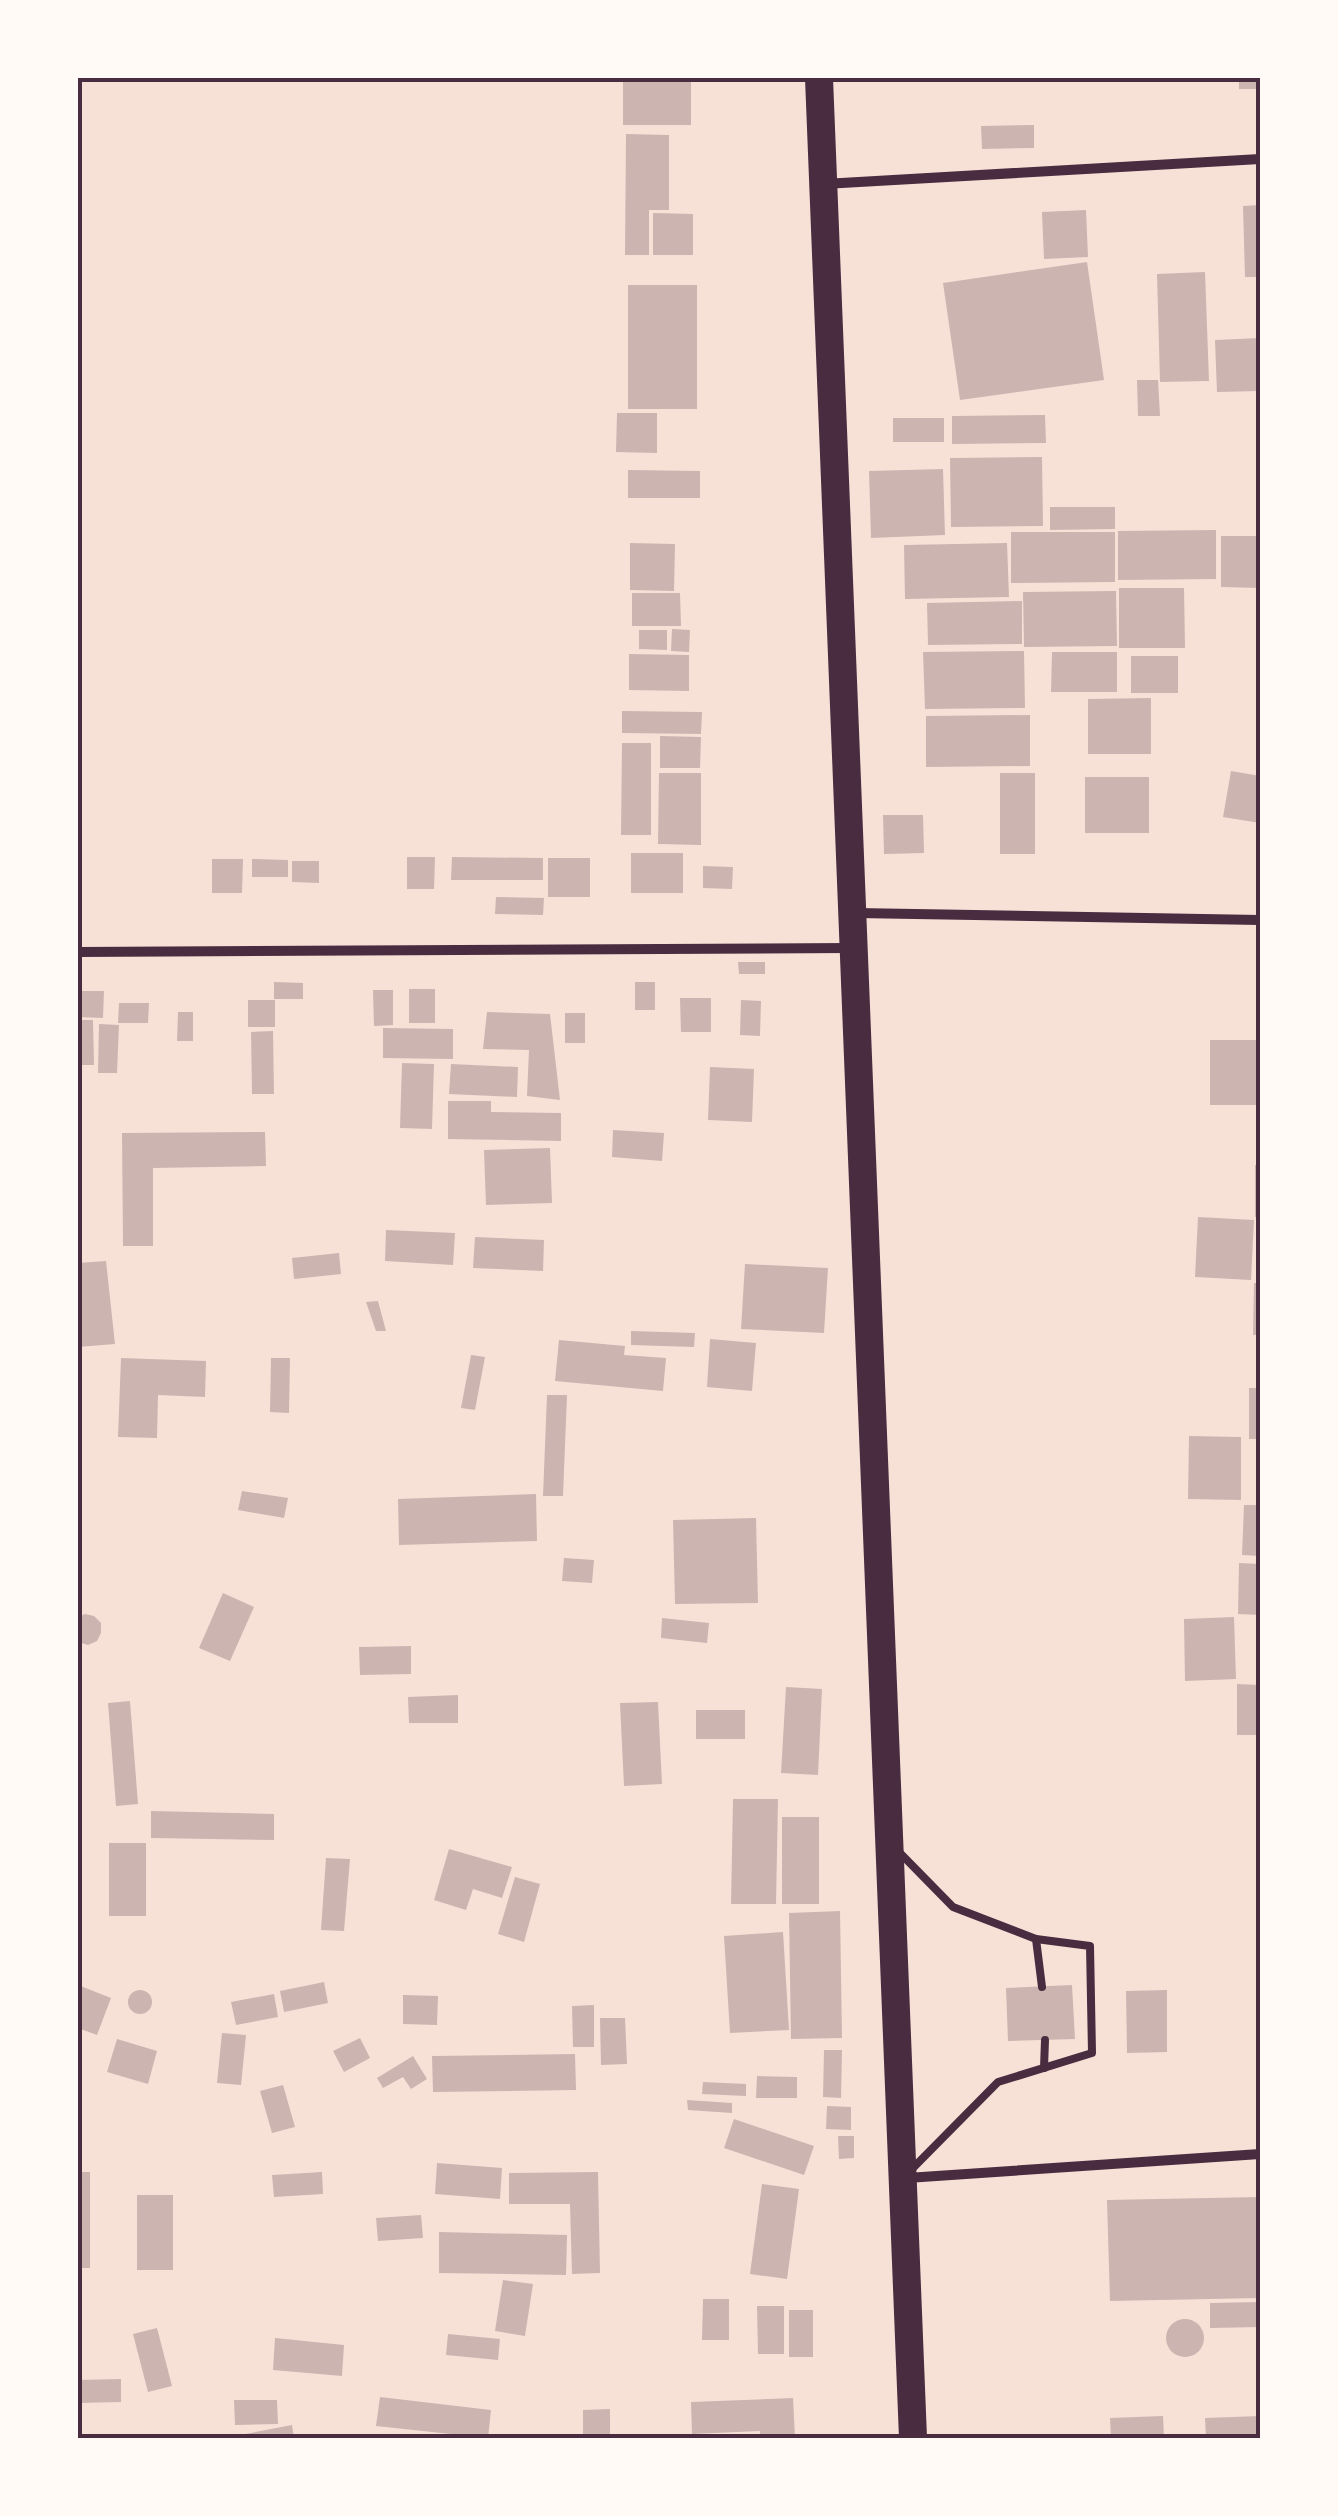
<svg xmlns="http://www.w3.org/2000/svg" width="1338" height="2516" font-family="Raleway,sans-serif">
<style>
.building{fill:#ccb4b1}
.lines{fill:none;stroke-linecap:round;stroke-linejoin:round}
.service{stroke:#4a2c40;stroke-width:8}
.minor{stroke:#4a2c40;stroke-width:10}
.trunk{stroke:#4a2c40;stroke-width:28}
.neatline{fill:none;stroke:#4a2c40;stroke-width:4}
</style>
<rect width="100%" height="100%" fill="#f7e1d7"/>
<g class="building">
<rect x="623" y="78" width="68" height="47"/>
<rect x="1239" y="78" width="21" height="11"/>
<polygon points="1034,125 1034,148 982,149 981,126"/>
<polygon points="626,134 669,135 669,210 649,210 649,255 625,255"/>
<polygon points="1260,205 1260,277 1245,277 1243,206"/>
<polygon points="1086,210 1088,257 1044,259 1042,212"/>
<polygon points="653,213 693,214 693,255 653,255"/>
<polygon points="1087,262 1104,380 960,400 943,283"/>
<polygon points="1205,272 1209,381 1160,382 1157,274"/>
<rect x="628" y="285" width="69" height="124"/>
<polygon points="1260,338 1260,391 1217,392 1215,340"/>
<polygon points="1137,380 1158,380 1160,416 1138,416"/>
<polygon points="617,413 657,413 657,453 616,452"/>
<polygon points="1045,415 1046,443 952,444 952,416"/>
<rect x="893" y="418" width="51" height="24"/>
<polygon points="1042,457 1043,526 951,527 950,458"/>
<polygon points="943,469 945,535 871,538 869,471"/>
<polygon points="628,470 700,471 700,498 628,498"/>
<polygon points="1050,507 1115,507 1115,529 1050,530"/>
<polygon points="1216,530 1216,579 1118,580 1118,531"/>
<polygon points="1011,532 1115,532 1115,582 1011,583"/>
<polygon points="1221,536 1260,536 1260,588 1221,587"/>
<polygon points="630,543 675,544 674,591 630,590"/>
<polygon points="1007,543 1009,597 905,599 904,545"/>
<polygon points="1119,588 1184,588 1185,648 1119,648"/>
<polygon points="1116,591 1117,646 1024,647 1023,592"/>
<polygon points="632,593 680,593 681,626 632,626"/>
<polygon points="1022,601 1022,644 928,645 927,603"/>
<polygon points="672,629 690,630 689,652 671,651"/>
<polygon points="639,630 667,630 667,650 639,649"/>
<polygon points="1024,651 1025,708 925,709 923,652"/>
<polygon points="1052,652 1117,652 1117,692 1051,692"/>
<polygon points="629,654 689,655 689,691 629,690"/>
<rect x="1131" y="656" width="47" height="37"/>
<polygon points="1151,698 1151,754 1088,754 1088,699"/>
<polygon points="622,711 702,712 701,734 622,733"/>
<polygon points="1030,715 1030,766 926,767 926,716"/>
<polygon points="660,736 701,737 700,768 660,768"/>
<polygon points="622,743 651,743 651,835 621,835"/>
<polygon points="1231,771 1260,776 1260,823 1223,817"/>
<polygon points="659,773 701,773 701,845 658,844"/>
<rect x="1000" y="773" width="35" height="81"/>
<rect x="1085" y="777" width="64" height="56"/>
<polygon points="883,815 923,815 924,853 884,854"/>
<rect x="631" y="853" width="52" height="40"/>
<polygon points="407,857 435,857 434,889 407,889"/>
<polygon points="452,857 543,858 543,880 451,880"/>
<rect x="548" y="858" width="42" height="39"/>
<polygon points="212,859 243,859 242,893 212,893"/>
<polygon points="252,859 288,860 288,877 252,877"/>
<polygon points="292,861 319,861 319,883 292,882"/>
<polygon points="703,866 733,867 732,889 703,888"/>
<polygon points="496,897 544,898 543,915 495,914"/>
<polygon points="738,962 765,962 765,974 739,974"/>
<polygon points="274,982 303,983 303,999 274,999"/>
<rect x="635" y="982" width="20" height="28"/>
<rect x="409" y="989" width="26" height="34"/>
<polygon points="373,990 393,990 393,1025 374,1026"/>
<polygon points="78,991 104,991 103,1018 78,1017"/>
<polygon points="680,998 711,998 711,1032 681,1032"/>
<rect x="248" y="1000" width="27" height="27"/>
<polygon points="741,1000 761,1001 760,1036 740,1035"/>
<polygon points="119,1003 149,1003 148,1023 118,1023"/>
<polygon points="178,1012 193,1012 193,1041 177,1041"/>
<polygon points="487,1012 550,1014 560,1100 527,1096 529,1050 483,1049"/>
<rect x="565" y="1013" width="20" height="30"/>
<polygon points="78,1020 93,1020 94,1065 78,1065"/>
<polygon points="99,1024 119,1025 117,1073 98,1073"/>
<polygon points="383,1028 453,1029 453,1059 383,1058"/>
<polygon points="273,1031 274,1094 252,1094 251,1032"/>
<rect x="1210" y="1040" width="50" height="65"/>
<polygon points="402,1063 434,1064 432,1129 400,1128"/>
<polygon points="451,1064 518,1067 517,1097 449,1094"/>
<polygon points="710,1067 754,1069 752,1122 708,1120"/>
<polygon points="448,1101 491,1101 491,1112 561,1113 561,1141 448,1139"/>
<polygon points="613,1130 664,1133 662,1161 612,1157"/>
<polygon points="265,1132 266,1166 153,1168 153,1246 123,1246 122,1133"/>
<polygon points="550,1148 552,1203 486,1205 484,1150"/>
<rect x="1255" y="1165" width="5" height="52"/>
<polygon points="1198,1217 1254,1220 1251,1280 1195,1277"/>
<polygon points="386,1230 455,1233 453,1265 385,1261"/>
<polygon points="475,1237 544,1240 543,1271 473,1268"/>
<polygon points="339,1253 341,1274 294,1279 292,1258"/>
<polygon points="106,1261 115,1344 78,1347 78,1263"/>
<polygon points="745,1264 828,1268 824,1333 741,1329"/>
<polygon points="1254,1283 1260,1283 1260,1335 1253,1335"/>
<polygon points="378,1301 386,1331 376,1331 366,1302"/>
<polygon points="631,1331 695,1333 694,1347 631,1345"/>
<polygon points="710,1339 756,1343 752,1391 707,1387"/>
<polygon points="559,1340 625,1346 624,1355 666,1358 663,1391 555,1381"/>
<polygon points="471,1355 485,1357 475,1410 461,1408"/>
<polygon points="121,1358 206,1361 205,1397 158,1395 157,1438 118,1437"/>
<polygon points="271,1358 290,1358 289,1413 270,1412"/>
<rect x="1249" y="1388" width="11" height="51"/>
<polygon points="547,1395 567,1395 563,1496 543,1496"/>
<polygon points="1189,1436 1241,1437 1241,1500 1188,1499"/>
<polygon points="242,1491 288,1498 284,1518 238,1510"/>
<polygon points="536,1494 537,1541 399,1545 398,1499"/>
<polygon points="1244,1505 1260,1505 1260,1556 1242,1555"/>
<polygon points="756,1518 758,1603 675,1604 673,1520"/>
<polygon points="564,1558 594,1560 592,1583 562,1581"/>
<polygon points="1239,1563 1260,1564 1260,1615 1238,1614"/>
<polygon points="223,1593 254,1607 230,1661 199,1648"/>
<polygon points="85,1614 94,1616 101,1623 101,1633 97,1641 88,1645 78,1642 78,1617"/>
<polygon points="1234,1617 1236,1679 1185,1681 1184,1619"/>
<polygon points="662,1618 709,1623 707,1643 661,1638"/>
<polygon points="411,1646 411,1674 360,1675 359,1647"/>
<polygon points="1237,1684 1260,1685 1260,1735 1237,1735"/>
<polygon points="786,1687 822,1689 818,1775 781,1773"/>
<polygon points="458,1695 458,1723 409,1723 408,1697"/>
<polygon points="130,1701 138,1804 116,1806 108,1703"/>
<polygon points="658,1702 662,1784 624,1786 620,1703"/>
<rect x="696" y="1710" width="49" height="29"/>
<polygon points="733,1799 778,1799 776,1904 731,1904"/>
<polygon points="151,1811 274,1814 274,1840 151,1838"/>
<rect x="782" y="1817" width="37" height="87"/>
<rect x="109" y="1843" width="37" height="73"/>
<polygon points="449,1849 512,1867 502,1898 473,1889 466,1910 434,1900"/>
<polygon points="326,1858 350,1859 344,1931 321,1930"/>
<polygon points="515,1877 540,1884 524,1942 498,1934"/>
<polygon points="840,1911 842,2038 791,2039 789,1913"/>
<polygon points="783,1932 789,2030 730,2033 724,1936"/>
<polygon points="324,1982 328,2003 284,2012 280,1991"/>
<polygon points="78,1985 111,1998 97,2035 78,2028"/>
<polygon points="1072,1985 1075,2039 1008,2041 1006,1988"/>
<circle cx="140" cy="2002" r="12"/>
<polygon points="1167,1990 1167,2052 1127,2053 1126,1991"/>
<polygon points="274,1994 278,2017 236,2025 231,2002"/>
<polygon points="403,1995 438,1996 437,2025 403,2024"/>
<polygon points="594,2005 594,2047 573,2047 572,2006"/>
<polygon points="600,2018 625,2018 627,2064 601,2065"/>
<polygon points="222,2033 246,2035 241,2085 217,2083"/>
<polygon points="360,2038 370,2058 344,2072 333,2051"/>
<polygon points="117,2039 157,2051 148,2084 107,2072"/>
<polygon points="824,2050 842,2050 841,2098 823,2097"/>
<polygon points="575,2054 576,2090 433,2092 432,2056"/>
<polygon points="413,2056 427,2079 411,2089 403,2077 383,2088 377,2078"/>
<polygon points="757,2076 797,2077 797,2098 756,2098"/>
<polygon points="703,2082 746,2084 746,2096 702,2094"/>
<polygon points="283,2085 295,2127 272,2133 260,2091"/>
<polygon points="687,2100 732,2103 732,2113 688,2110"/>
<polygon points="827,2106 851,2107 851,2130 826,2129"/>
<polygon points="734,2119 814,2146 804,2175 724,2148"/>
<polygon points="838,2136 854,2136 854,2158 839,2159"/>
<polygon points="437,2163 502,2168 500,2199 435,2194"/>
<rect x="78" y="2172" width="12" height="96"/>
<polygon points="322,2172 323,2194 274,2197 272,2175"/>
<polygon points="598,2172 600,2273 572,2274 570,2204 509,2204 509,2173"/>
<polygon points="762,2184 799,2189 787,2279 750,2274"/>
<rect x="137" y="2195" width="36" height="75"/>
<polygon points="1260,2197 1260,2298 1110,2301 1107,2200"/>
<polygon points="421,2215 423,2238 378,2241 376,2218"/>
<polygon points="439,2232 567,2235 566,2275 439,2273"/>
<polygon points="503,2280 533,2284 525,2336 495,2331"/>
<polygon points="703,2299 729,2299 729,2340 702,2340"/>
<polygon points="1260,2302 1260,2327 1210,2328 1210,2303"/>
<polygon points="757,2306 784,2306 784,2354 758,2354"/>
<rect x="789" y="2310" width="24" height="47"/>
<circle cx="1185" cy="2338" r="19"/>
<polygon points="157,2328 172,2386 148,2392 133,2334"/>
<polygon points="448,2334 500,2339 498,2360 446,2355"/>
<polygon points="275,2338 344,2345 342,2376 273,2370"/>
<polygon points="121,2379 121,2402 78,2403 78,2380"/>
<polygon points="380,2397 491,2410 488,2438 376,2426"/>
<polygon points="793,2398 795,2438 760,2438 760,2431 692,2434 691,2402"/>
<polygon points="234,2400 277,2400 278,2424 235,2425"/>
<polygon points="610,2409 610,2438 583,2438 583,2410"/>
<polygon points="1163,2416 1164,2438 1111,2438 1110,2418"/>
<polygon points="1260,2416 1260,2438 1206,2438 1205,2418"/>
<polygon points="292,2425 294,2438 241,2438 240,2435"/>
</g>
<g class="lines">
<g class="service">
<polyline points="899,1852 953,1907 1036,1939 1090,1946 1092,2053 998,2082 910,2171"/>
<polyline points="1036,1939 1042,1987"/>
<polyline points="1044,2068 1045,2040"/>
</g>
<g class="minor">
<polyline points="824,184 1260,159"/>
<polyline points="856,913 1260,920"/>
<polyline points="78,952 851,948"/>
<polyline points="907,2178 1260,2154"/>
</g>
<polyline class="trunk" points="819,78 913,2438"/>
</g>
<rect width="1338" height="2516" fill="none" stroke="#fffaf5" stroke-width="160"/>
<rect x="80" y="80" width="1178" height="2356" class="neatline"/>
</svg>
